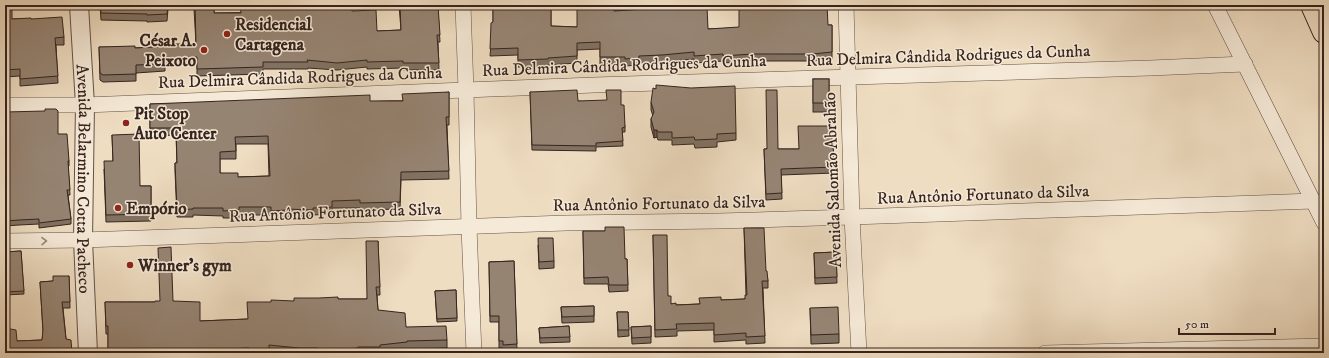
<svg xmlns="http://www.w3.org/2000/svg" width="1329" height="358" font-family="'IM FELL DW Pica',serif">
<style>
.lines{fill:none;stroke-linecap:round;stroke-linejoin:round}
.minor-casing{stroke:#645247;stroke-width:16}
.tertiary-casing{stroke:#645247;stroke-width:20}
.primary-casing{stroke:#36241e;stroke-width:24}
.minor{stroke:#f5e9d7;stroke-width:15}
.tertiary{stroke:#f5e9d7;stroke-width:18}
.primary{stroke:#efddc2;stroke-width:22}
.wall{fill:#817263;stroke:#36241e;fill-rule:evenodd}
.shaded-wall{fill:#695c50;stroke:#36241e}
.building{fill:#968473;stroke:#36241e;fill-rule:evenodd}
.oneway{stroke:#96867a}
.poi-dot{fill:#8f2418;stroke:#f5e9d7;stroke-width:1.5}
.labels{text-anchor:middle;stroke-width:3;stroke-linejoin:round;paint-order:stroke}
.poi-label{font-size:17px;font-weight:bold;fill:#36241e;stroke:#f5e9d7;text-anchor:start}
.street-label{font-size:17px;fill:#36241e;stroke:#f5e9d7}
</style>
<rect width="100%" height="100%" fill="#efddc2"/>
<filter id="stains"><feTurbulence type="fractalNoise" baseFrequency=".005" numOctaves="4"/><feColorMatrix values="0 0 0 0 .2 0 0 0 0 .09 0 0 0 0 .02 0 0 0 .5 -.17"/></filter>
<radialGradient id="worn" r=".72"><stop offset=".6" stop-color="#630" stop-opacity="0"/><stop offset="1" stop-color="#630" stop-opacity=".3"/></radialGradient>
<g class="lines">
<g class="minor-casing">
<g id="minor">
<polyline points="463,5 466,90 469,227 474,353"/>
<polyline points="846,5 852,217 859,353"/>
<polyline points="1215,5 1324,223"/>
<polyline points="5,105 85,105 594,85 1150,68 1245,64"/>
<polyline points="5,241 83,240 566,223 719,221 852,217 1314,201"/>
<polyline points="1045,353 1324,346"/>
</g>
</g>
<g class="tertiary-casing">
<g id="tertiary">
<path id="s1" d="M79 5 85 105 83 240 88 353"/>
</g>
</g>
<g class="primary-casing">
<polyline id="primary" points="1312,5 1324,32"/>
</g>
<use href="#minor" class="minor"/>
<use href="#tertiary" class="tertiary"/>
<use href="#primary" class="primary"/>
</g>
<g class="wall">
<polygon points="5,5 12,19 31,19 64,37 64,45 56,45 58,83 20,86 20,76 5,77"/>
<polygon points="100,5 214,5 214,13 352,11 377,31 401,30 399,5 439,5 439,10 438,10 440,42 438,42 439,70 403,70 403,68 367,69 367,67 337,70 308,68 308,69 263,69 263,74 197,76 197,65 165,65 165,71 136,73 136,81 103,82 100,80 99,47 135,48 173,46 196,44 194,9 168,9 167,21 147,22 147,21 101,20"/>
<polygon points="493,5 552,5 552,9 551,9 551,26 577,27 614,11 668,9 708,29 832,25 832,59 813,61 752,61 723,63 723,61 694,63 694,59 662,62 639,63 639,65 625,66 625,64 600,64 600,49 577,50 577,63 548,65 548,66 518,67 518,55 490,56 493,22"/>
<rect x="813" y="79" width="16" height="33"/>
<path d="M449 92V125H447L449 179 401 180 400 209 360 210V208H332V214L313 215V217H287V218L271 219V215H239V218H223V216L193 215V217H177L175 171V163H177L176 135 150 136V104L402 101ZM236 144H268L269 176 238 177 220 173V159H236Z"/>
<polygon points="530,92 578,101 621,105 625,127 625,132 622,132 623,146 596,147 596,151 532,150"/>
<polygon points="651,102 736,133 736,140 717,142 717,147 695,148 694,144 672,145 672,140 658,140 657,137 654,138 651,127 651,119 653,116 651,110"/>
<polygon points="5,112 58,134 69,161 69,166 68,166 70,195 68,195 71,219 71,224 39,228 39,224 19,225 5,226"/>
<polygon points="112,135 140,186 151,186 151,221 106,222 104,169 113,161"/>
<polygon points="833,142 834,173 781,175 782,199 766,200 764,149 799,149"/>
<polygon points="744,228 766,271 768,281 768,288 763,288 765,343 746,344 746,340 714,342 714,330 677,331 677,336 655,337 653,235 668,296 671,304 676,305 699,304 721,300 745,299 746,295"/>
<polygon points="583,231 625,259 627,259 628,291 609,292 608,284 584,284"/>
<polygon points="378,241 380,295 377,295 378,310 406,327 447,340 447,348 407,349 407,351 380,353 108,353 108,334 106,334 105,302 155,302 173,301 200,321 248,319 294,301 338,299 367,299"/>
<polygon points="538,245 554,261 554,268 539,269"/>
<polygon points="21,251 24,294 5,295 5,252"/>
<polygon points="836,252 837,283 815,284 814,253"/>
<polygon points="514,261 517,351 503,351 503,348 499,348 499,322 490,322 489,262"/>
<polygon points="69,276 70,308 63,308 66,339 72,353 5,353 17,341 42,340 43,332 40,282 53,281"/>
<polygon points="456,290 457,321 437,322 435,291"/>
<polygon points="594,306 594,322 562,323 561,307"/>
<polygon points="810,308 839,334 839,343 811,344"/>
<polygon points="617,312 628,312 629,336 618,337"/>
<polygon points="569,326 570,342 540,343 539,328"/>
<polygon points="651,326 651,343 632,344 631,327"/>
</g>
<polygon class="shaded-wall" points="654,130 657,130 657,137 654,138"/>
<g class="building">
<polygon points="5,5 12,5 12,19 31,18 31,19 62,17 64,37 55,38 58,76 20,79 20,69 5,70"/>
<polygon points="100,5 168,5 167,14 147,15 147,14 101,13"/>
<polygon points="195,5 214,5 214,13 241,13 240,5 352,5 352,11 376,10 377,31 401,30 400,5 438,5 440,35 437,35 439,63 403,63 403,61 367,62 367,60 337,63 307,60 308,62 263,62 263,67 197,69 197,57 165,58 165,64 136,65 136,74 103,75 100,73 99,47 135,46 135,48 173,46 172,44 196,44"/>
<polygon points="493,5 551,5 551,26 577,27 577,9 606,8 614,9 614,11 645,9 645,5 668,5 668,9 707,7 708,29 739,27 739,5 827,5 828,25 832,25 832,52 813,54 752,54 723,56 723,54 694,56 694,52 662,55 639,56 639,58 625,59 625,57 600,57 600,42 577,43 577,56 548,58 548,59 518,60 518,48 490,49 491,23 493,22"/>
<rect x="813" y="79" width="16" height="24"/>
<polygon points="656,85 691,88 735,86 736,133 717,134 717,139 695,140 694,137 672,138 672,132 658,132 657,130 654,130 651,119 654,112 651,102 653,88 656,89"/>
<polygon points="577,90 578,101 607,100 606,90 621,90 621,105 624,105 625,127 622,128 623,141 596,143 596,146 532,145 530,92"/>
<polygon points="766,90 777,90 778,149 799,149 798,126 832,126 832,142 833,142 834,167 781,169 782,193 766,194 764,149 767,149"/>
<path d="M449 92V117H446L449 171 401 172 400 202 360 203V200L332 201V207L313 208V210L286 209 287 210 271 211V207H239V210L223 211V208H193V209L177 210 175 163H177L176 128H150V104L370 95V101H403L402 94ZM268 136 270 176 238 177V173H220V152L236 151 235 137Z"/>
<polygon points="45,109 56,109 58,111 58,134 67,134 69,161 68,161 70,190 67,190 71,219 39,223 39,219 19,220 5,221 5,112 45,111"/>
<polygon points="139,134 140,186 151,186 151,214 106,215 104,161 113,161 112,135"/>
<polygon points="605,227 624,227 625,259 627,259 628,285 609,285 608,277 584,278 583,231 605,231"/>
<polygon points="744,228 764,228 766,271 767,271 768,281 762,281 765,336 746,337 746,333 714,335 714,323 676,324 677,329 655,330 653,235 667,235 668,296 671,296 671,304 676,303 676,305 700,304 699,298 721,297 721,300 745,299 745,295 747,295"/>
<polygon points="538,238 553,238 554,261 539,262"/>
<polygon points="366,241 378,241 380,287 376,287 378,310 405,313 406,327 446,326 447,340 407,341 407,342 380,345 380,347 358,347 358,348 340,350 340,349 318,349 318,348 299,348 269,345 269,350 249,350 249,348 205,350 177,349 177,353 108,353 108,326 106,326 105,302 155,302 155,301 160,301 158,248 171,247 173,301 200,302 200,321 248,319 247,302 271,302 271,300 294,301 294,298 319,298 338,297 338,299 367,299"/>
<polygon points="21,251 24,291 5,292 5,252"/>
<polygon points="836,252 837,277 815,278 814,253"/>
<polygon points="514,261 517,344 503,345 503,341 499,341 499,316 490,316 489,262"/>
<polygon points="53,276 69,276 70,302 62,302 66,339 71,340 72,353 26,353 25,350 5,353 5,328 16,330 17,341 42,340 43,330 40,282 53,281"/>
<polygon points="456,290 457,318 437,319 435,291"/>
<polygon points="594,306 594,316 562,317 561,307"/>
<polygon points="838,307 839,334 811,335 810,308"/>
<polygon points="617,312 628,312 629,330 618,330"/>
<polygon points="569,326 570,337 540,338 539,328"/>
<polygon points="651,326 651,337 632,338 631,327"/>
</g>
<defs><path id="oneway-chevron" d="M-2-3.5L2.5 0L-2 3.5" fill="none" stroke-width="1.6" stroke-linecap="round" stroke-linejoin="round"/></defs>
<use class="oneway" href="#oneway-chevron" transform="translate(44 241) rotate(-1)"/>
<g class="poi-dot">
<circle cx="227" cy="34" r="4"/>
<circle cx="204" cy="50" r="4"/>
<circle cx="126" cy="123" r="4"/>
<circle cx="118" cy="208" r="4"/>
<circle cx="130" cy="265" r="4"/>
</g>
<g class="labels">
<g class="poi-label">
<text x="235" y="30">Residencial<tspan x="235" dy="20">Cartagena</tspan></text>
<text x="196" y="46" text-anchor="end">César A.<tspan x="196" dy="20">Peixoto</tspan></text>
<text x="134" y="119">Pit Stop<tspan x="134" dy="20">Auto Center</tspan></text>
<text x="126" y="214">Empório</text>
<text x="138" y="271">Winner's gym</text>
</g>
<g class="street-label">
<text transform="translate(948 55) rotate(-2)" y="6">Rua Delmira Cândida Rodrigues da Cunha</text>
<text transform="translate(624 65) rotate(-2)" y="6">Rua Delmira Cândida Rodrigues da Cunha</text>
<text transform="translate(300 77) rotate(-2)" y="6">Rua Delmira Cândida Rodrigues da Cunha</text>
<text dy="6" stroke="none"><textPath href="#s1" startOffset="174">Avenida Belarmino Cotta Pacheco</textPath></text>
<text transform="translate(832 180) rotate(-92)" y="6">Avenida Salomão Abrahão</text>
<text transform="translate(983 194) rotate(-2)" y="6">Rua Antônio Fortunato da Silva</text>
<text transform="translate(659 203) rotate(-1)" y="6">Rua Antônio Fortunato da Silva</text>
<text transform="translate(335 212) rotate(-2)" y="6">Rua Antônio Fortunato da Silva</text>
</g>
</g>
<rect width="1329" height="358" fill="none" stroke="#efddc2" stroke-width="20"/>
<rect x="6" y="6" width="1317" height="346" fill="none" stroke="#36241e" stroke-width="2"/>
<rect x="10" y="10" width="1309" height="338" fill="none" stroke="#36241e"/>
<path d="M1179 328v6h96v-6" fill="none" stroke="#36241e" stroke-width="2"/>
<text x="1185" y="328" font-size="12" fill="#36241e" stroke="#f5e9d7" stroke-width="3" paint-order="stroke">50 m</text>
<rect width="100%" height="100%" filter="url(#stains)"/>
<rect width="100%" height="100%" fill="url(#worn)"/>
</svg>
